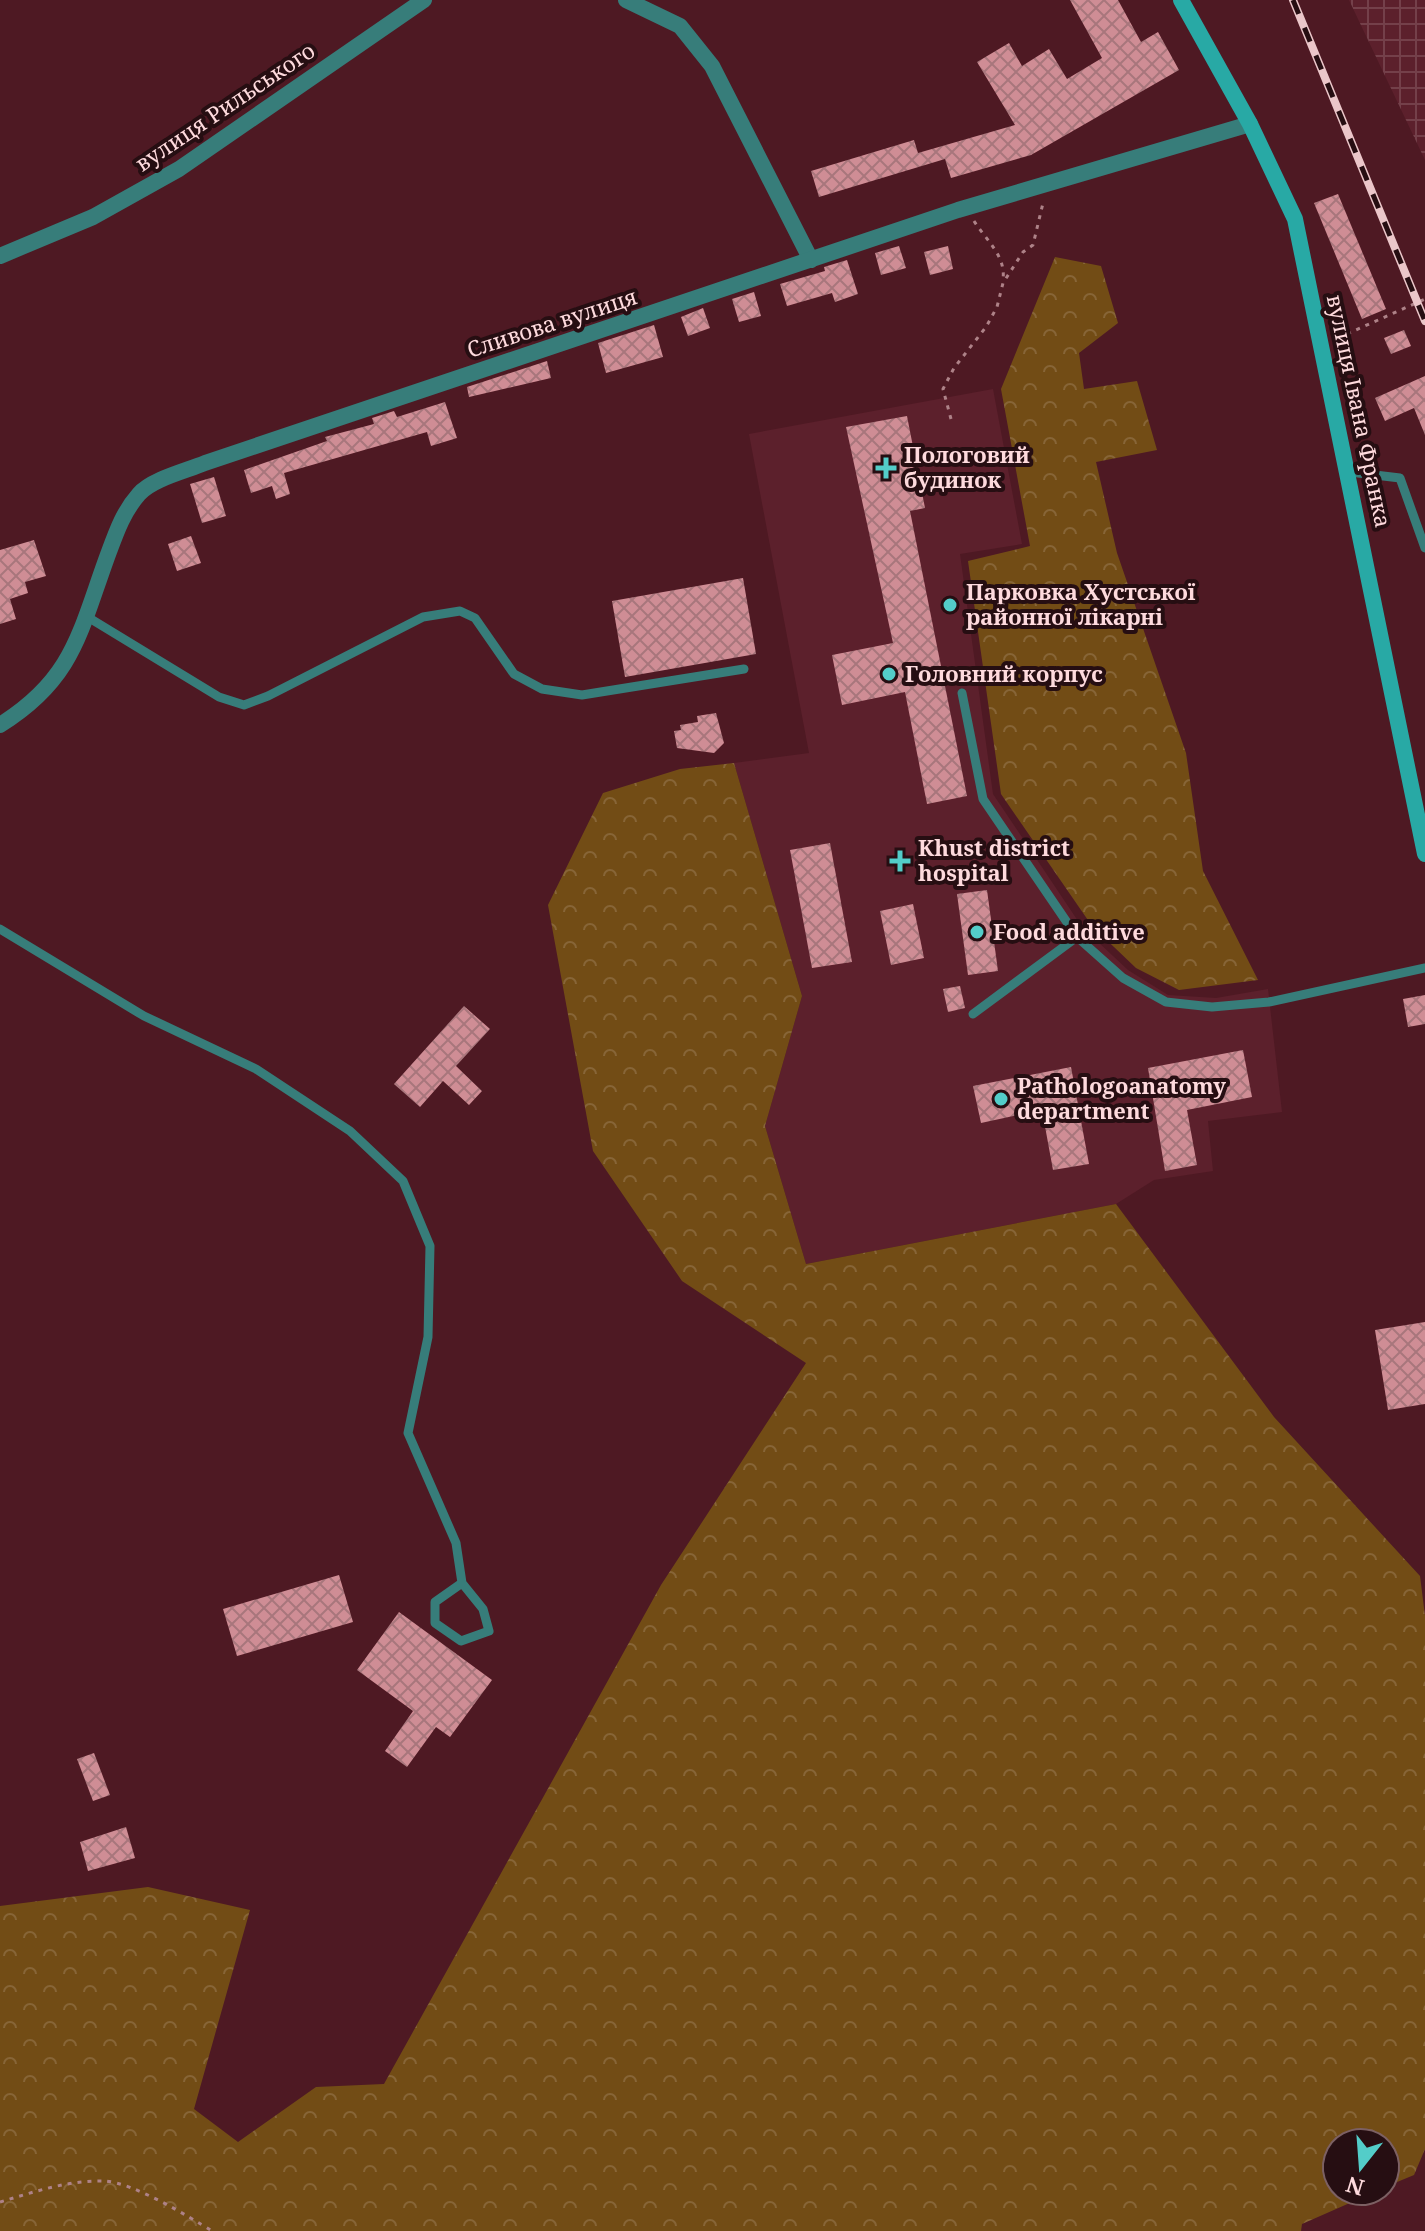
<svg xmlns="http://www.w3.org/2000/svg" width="1425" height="2231" font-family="'Noto Serif',serif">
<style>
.built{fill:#5c202c}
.industrial{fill:url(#industrial-grid)}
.forest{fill:url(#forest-crowns)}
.building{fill:url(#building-cross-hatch)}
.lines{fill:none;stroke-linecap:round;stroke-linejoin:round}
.path{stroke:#ae8288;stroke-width:3;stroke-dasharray:4 6;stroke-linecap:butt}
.service{stroke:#377d7a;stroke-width:9}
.minor{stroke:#377d7a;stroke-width:16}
.tertiary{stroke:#377d7a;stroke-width:16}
.secondary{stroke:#28a9a5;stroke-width:16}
.rail-casing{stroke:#ebc6c9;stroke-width:8}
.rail{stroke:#260e12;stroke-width:5;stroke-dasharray:15;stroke-linecap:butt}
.poi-dot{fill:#53cdc9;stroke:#260e12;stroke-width:3}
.labels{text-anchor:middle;stroke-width:8;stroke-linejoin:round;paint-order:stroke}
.street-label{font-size:22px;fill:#fedadd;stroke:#260e12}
.poi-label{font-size:22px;font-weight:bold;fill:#fedadd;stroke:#260e12;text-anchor:start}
</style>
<defs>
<pattern id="industrial-grid" width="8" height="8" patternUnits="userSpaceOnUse" patternTransform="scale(2)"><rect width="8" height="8" fill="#5c202c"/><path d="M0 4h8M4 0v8" fill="none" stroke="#74404a"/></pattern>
<pattern id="forest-crowns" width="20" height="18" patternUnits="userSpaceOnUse" patternTransform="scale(2)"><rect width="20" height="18" fill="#724c15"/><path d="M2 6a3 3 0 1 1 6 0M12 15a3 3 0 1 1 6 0" fill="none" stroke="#876537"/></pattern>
<pattern id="building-cross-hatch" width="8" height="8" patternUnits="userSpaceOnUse" patternTransform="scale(2)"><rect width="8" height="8" fill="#cf8d95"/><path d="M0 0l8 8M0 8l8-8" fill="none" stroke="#a8767c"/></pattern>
</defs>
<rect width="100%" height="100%" fill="#4e1923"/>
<polygon class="built" points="993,389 1022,544 960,554 993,794 1082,927 1128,970 1168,995 1216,998 1268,989 1282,1112 1208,1121 1213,1171 1154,1180 1116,1204 806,1264 765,1126 802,996 734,763 809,753 749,434"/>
<polygon class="industrial" points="1349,0 1425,0 1425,160"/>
<g class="forest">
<polygon points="1055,257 1101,266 1118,323 1079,353 1084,389 1137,381 1157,450 1096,462 1117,553 1186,753 1203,871 1258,980 1179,990 1136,968 1092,926 1001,794 968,561 1030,546 1001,389"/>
<polygon points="734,763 802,996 765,1126 806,1264 1116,1204 1274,1417 1420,1576 1425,1616 1425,2149 1414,2175 1385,2187 1385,2143 1337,2143 1337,2191 1377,2191 1302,2224 1301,2231 0,2231 0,1906 148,1887 250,1910 194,2109 238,2142 316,2087 384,2084 661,1585 806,1363 682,1281 593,1151 548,905 603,793 680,769"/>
</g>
<g class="building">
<polygon points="1070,0 1118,0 1141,42 1158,32 1179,70 1031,155 951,178 945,159 819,197 811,171 914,140 918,153 1015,125 977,62 1009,43 1022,66 1049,49 1067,79 1102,58"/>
<polygon points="1338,194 1386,309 1362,319 1314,203"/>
<polygon points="899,246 906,268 881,275 875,253"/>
<polygon points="948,246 953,269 930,275 924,252"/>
<polygon points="847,260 858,294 835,302 832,293 787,306 780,284 825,271 824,267"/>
<polygon points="754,292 761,316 739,322 732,299"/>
<polygon points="703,308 710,328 688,336 681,317"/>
<polygon points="654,325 663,357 606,373 598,343"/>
<polygon points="1404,330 1411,346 1391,354 1384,338"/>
<polygon points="547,361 551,378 469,397 467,387"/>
<polygon points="1425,376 1425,435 1414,408 1385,421 1375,398"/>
<polygon points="445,402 457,438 431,446 427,432 284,473 290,494 276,499 272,486 251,493 244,470 327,441 325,437 374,424 372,418 394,411 397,417"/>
<polygon points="907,416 925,508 910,511 967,796 927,804 905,692 842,705 832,655 893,643 846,427"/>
<polygon points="214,477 226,516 202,523 190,484"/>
<polygon points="191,536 201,563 177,571 168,544"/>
<polygon points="34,540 46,576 25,582 28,593 10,599 16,619 0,624 0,550"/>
<polygon points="743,578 756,654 625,677 612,601"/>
<polygon points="716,713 724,743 714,753 677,748 674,731 681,730 680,725 698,722 697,716"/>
<polygon points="830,843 852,962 812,968 790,850"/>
<polygon points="987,890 998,971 968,975 957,894"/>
<polygon points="913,904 924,958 891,965 880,911"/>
<polygon points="960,986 965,1008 948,1012 943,989"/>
<polygon points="1425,995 1425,1024 1408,1027 1403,999"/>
<polygon points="464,1006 490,1029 456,1066 482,1091 469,1105 443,1081 420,1107 394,1084"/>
<polygon points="1243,1050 1252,1097 1187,1110 1197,1165 1165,1171 1148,1068"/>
<polygon points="1071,1067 1089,1164 1053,1170 1042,1110 981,1123 973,1086"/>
<polygon points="1425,1322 1425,1404 1388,1410 1375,1330"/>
<polygon points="339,1575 353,1622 237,1656 223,1609"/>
<polygon points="399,1612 492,1680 450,1737 436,1727 407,1767 385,1751 413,1711 357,1670"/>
<polygon points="94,1753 110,1795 93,1801 77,1759"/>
<polygon points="126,1827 135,1858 88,1871 80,1842"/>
</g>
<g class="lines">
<g class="path">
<path d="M974 221C986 240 1006 256 1003 279"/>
<polyline points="1338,338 1425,299"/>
<polyline points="951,419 943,389 954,368 986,327 997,307 1003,283 1023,252 1033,245 1043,203"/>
<path d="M0 2202C34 2192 68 2180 104 2181 132 2182 188 2216 212 2231"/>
</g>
<g class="service">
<polyline points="1350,472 1400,478 1425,548"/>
<polyline points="86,616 219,697 244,705 268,696 423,617 460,611 475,618 514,674 542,689 582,695 744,669"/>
<polyline points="962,693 983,799 1077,937 1123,978 1166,1002 1212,1007 1269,1002 1425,968"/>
<polyline points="0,929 144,1016 256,1069 350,1131 403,1181 430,1246 428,1337 408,1433 456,1543 462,1583 483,1609 489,1631 461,1641 435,1623 435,1602 462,1583"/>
<polyline points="973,1014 1077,937"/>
</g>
<g class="minor">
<polyline points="626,0 680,26 712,66 811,260"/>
<polyline points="0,256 93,217 179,169 424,0"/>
</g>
<path class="tertiary" d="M0 725C72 680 79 635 106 560 115 536 122 513 139 494 152 479 186 471 205 463L958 210 1250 124"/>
<polyline class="secondary" points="1181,0 1250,124 1295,219 1425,854"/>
<g class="rail-casing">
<polyline id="rail" points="1293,0 1425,321"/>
</g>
<use href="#rail" class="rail"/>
</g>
<g class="poi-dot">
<path d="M882 456h8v8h8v8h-8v8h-8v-8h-8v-8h8z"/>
<circle cx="950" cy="605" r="8"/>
<circle cx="889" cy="674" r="8"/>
<path d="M896 849h8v8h8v8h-8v8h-8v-8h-8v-8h8z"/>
<circle cx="977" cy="932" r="8"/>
<circle cx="1001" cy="1099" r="8"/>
</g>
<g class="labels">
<g class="street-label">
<text transform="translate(225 107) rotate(-34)" y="8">вулиця Рильського</text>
<text transform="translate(552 323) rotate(-18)" y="8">Сливова вулиця</text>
<text transform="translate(1359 411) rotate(78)" y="8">вулиця Івана Франка</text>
</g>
<g class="poi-label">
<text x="904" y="463">Пологовий<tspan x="904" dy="25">будинок</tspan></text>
<text x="966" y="600">Парковка Хустської<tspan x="966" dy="25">районної лікарні</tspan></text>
<text x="905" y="682">Головний корпус</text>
<text x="918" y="856">Khust district<tspan x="918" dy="25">hospital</tspan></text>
<text x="993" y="940">Food additive</text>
<text x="1017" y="1094">Pathologoanatomy<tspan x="1017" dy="25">department</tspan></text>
</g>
</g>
<g transform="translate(1361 2167) rotate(197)"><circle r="38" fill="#260e12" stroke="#7c6063" stroke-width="2"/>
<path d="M0-6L14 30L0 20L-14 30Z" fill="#53cdc9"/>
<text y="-12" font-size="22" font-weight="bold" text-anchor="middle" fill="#fedadd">N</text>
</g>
</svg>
